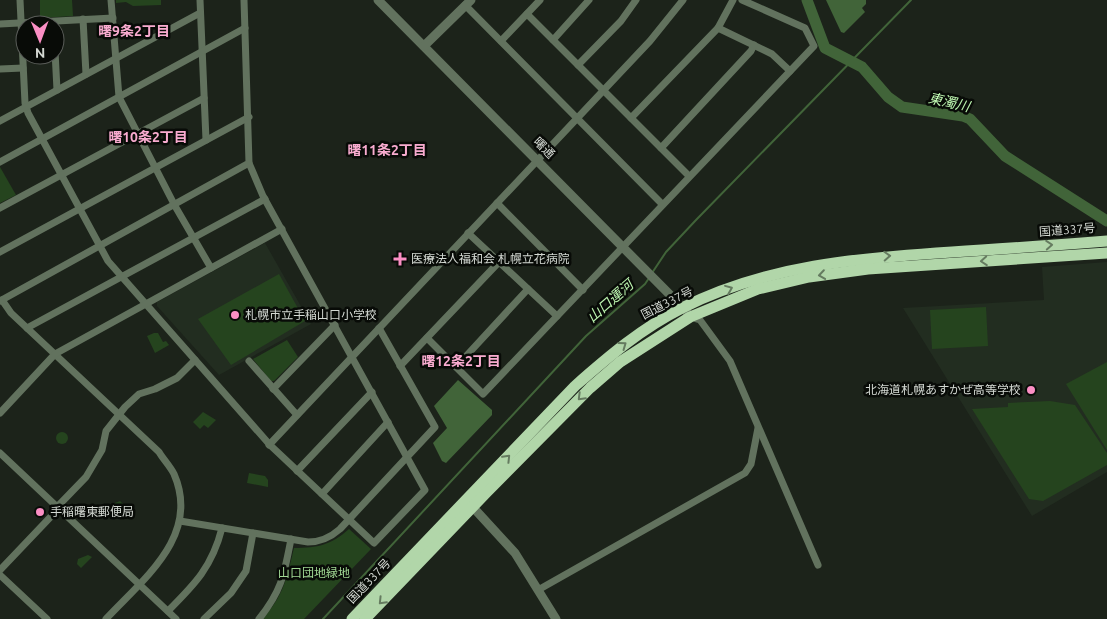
<svg xmlns="http://www.w3.org/2000/svg" width="1107" height="619" font-family="Ubuntu,'Noto Sans JP',sans-serif">
<style>
.built{fill:#222d20}
.green{fill:#25441e}
.water{fill:#416439}
.lines{fill:none;stroke-linecap:round;stroke-linejoin:round}
.stream{stroke:#416439;stroke-width:2}
.river{stroke:#416439;stroke-width:11}
.minor{stroke:#62725e;stroke-width:7}
.tertiary{stroke:#62725e;stroke-width:9}
.trunk{stroke:#b1d6a9;stroke-width:11}
.oneway{stroke:#657b60}
.poi-dot{fill:#fb8fc4;stroke:#080b07;stroke-width:2}
.labels{text-anchor:middle;stroke-width:5;stroke-linejoin:round;paint-order:stroke}
.street-label{font-size:12px;fill:#d4d9d3;stroke:#080b07}
.poi-label{font-size:12px;fill:#d4d9d3;stroke:#080b07;text-anchor:start}
.park-label{font-size:12px;fill:#a1d894;stroke:#080b07}
.neighbourhood-label{font-size:14px;font-weight:bold;fill:#f8abcf;stroke:#080b07}
.water-label{font-size:14px;font-style:italic;fill:#bdf6b0;stroke:#080b07}
</style>
<rect width="100%" height="100%" fill="#1c231a"/>
<g class="built">
<polygon points="265,243 311,324 219,375 157,306 157,302"/>
<polygon points="1107,262 1107,472 1032,516 903,308 1044,300 1042,267"/>
</g>
<g class="green">
<polygon points="40,0 72,0 73,16 40,18"/>
<polygon points="116,0 161,0 161,5 133,6 126,2 116,3"/>
<polygon points="0,167 16,195 0,203"/>
<polygon points="279,274 305,321 231,365 198,319"/>
<polygon points="986,307 988,346 932,349 930,310"/>
<polygon points="154,333 158,333 163,342 166,341 169,345 155,353 147,336"/>
<polygon points="287,340 298,357 274,381 271,381 253,359"/>
<polygon points="1107,362 1107,450 1066,384"/>
<polygon points="1050,401 1075,405 1107,453 1107,465 1043,501 1029,499 972,409 1008,407 1008,403"/>
<polygon points="203,412 216,420 208,428 204,425 200,429 193,422"/>
<circle cx="62" cy="438" r="6"/>
<polygon points="249,473 265,476 268,480 268,487 247,483"/>
<path d="M120 501 125 506C118 515 127 518 110 517L107 514V506Z"/>
<path d="M349 529 371 549 304 619H262C284 596 287 577 294 548 318 548 331 545 349 529Z"/>
<polygon points="88,555 92,557 81,568 77,564 78,559"/>
</g>
<g class="water">
<polygon points="826,0 866,0 866,4 862,8 865,12 844,33 841,32"/>
<polygon points="458,380 492,410 492,415 446,463 442,461 433,443 447,428 434,406"/>
</g>
<g class="lines">
<g class="stream">
<polyline points="652,273 666,252 696,220 911,0"/>
<polyline points="323,619 586,336 645,284 649,278"/>
</g>
<polyline class="river" points="807,0 825,48 862,67 888,97 902,107 963,116 970,119 1005,156 1107,221"/>
<g class="minor">
<polyline points="20,0 25,103 28,113 108,261 270,445 374,543 425,490 263,196 249,163"/>
<polyline points="111,0 119,97 175,206 211,268"/>
<polyline points="200,0 206,140"/>
<polyline points="465,5 662,204"/>
<polyline points="527,14 689,176"/>
<polyline points="83,19 86,74"/>
<polyline points="0,24 113,18"/>
<polyline points="718,28 772,54 790,71"/>
<polyline points="553,40 589,0"/>
<polyline points="501,41 540,0"/>
<polyline points="55,51 57,90"/>
<polyline points="578,65 621,21 636,0"/>
<polyline points="0,69 23,68"/>
<polyline points="631,118 718,28 733,0"/>
<polyline points="0,121 200,13"/>
<polyline points="661,148 751,51 754,45"/>
<polyline points="0,162 245,28"/>
<polyline points="497,203 583,290"/>
<polyline points="0,208 204,98"/>
<polyline points="468,233 557,316"/>
<polyline points="0,252 249,117"/>
<path d="M2 300 11 313 159 452C163 459 170 466 174 474 201 536 143 579 106 619"/>
<polyline points="0,301 249,163 244,0"/>
<polyline points="690,317 700,320 730,361 818,565"/>
<polyline points="27,328 265,199"/>
<polyline points="427,338 483,394 814,46 805,28 742,0"/>
<polyline points="249,361 297,415"/>
<polyline points="400,366 499,262"/>
<polyline points="456,367 528,289"/>
<polyline points="273,389 335,325"/>
<polyline points="0,413 55,354 282,229"/>
<polyline points="269,445 650,41 683,0"/>
<polyline points="0,453 176,619"/>
<polyline points="297,471 372,392"/>
<polyline points="322,494 388,422"/>
<polyline points="57,507 86,477 102,450 106,431 125,407 139,394 155,389 177,378 195,360"/>
<path d="M180 521 308 542C320 542 331 537 340 529L435 427 379 328"/>
<polyline points="0,570 59,508"/>
<polyline points="0,575 47,619"/>
<polyline points="538,590 745,473 751,464 758,428"/>
<path d="M168 611C195 584 212 567 222 528"/>
<polyline points="204,619 231,593 246,571 253,533"/>
<path d="M259 619C282 590 284 575 291 539"/>
</g>
<g class="tertiary">
<polyline points="378,0 687,312"/>
<polyline points="424,46 471,0"/>
<polyline points="470,504 515,553 556,619"/>
</g>
<g class="trunk">
<path d="M352 619 575 386C609 356 642 328 682 308 767 265 859 258 952 252 1003 249 1055 245 1107 241"/>
<polyline points="365,619 486,493 590,388 620,362 690,317 758,289 809,277 868,269 1107,253"/>
</g>
</g>
<defs><path id="oneway-chevron" d="M-2-3.5L2.5 0L-2 3.5" fill="none" stroke-width="1.6" stroke-linecap="round" stroke-linejoin="round" transform="scale(1.25)"/></defs>
<g class="oneway">
<use href="#oneway-chevron" transform="translate(1049 245) rotate(-4)"/>
<use href="#oneway-chevron" transform="translate(887 256) rotate(-3)"/>
<use href="#oneway-chevron" transform="translate(984 261) rotate(176)"/>
<use href="#oneway-chevron" transform="translate(822 275) rotate(172)"/>
<use href="#oneway-chevron" transform="translate(729 289) rotate(-22)"/>
<use href="#oneway-chevron" transform="translate(623 345) rotate(-36)"/>
<use href="#oneway-chevron" transform="translate(581 397) rotate(135)"/>
<use href="#oneway-chevron" transform="translate(507 458) rotate(-46)"/>
<use href="#oneway-chevron" transform="translate(382 601) rotate(134)"/>
</g>
<g class="poi-dot">
<path d="M397.5 251.5h5v5h5v5h-5v5h-5v-5h-5v-5h5z"/>
<circle cx="235" cy="315" r="5"/>
<circle cx="1031" cy="390" r="5"/>
<circle cx="40" cy="512" r="5"/>
</g>
<g class="labels">
<g class="street-label">
<text transform="translate(544 148) rotate(45)" y="4">曙通</text>
<text transform="translate(1067 230) rotate(-4)" y="4">国道337号</text>
<text transform="translate(667 303) rotate(-27)" y="4">国道337号</text>
<text transform="translate(369 581) rotate(-46)" y="4">国道337号</text>
</g>
<g class="poi-label">
<text x="411" y="263">医療法人福和会 札幌立花病院</text>
<text x="245" y="319">札幌市立手稲山口小学校</text>
<text x="1021" y="394" text-anchor="end">北海道札幌あすかぜ高等学校</text>
<text x="50" y="516">手稲曙東郵便局</text>
</g>
<g class="park-label">
<text x="314" y="577">山口団地緑地</text>
</g>
<g class="neighbourhood-label">
<text x="134" y="36">曙9条2丁目</text>
<text x="148" y="142">曙10条2丁目</text>
<text x="387" y="155">曙11条2丁目</text>
<text x="461" y="366">曙12条2丁目</text>
</g>
<g class="water-label">
<text transform="translate(949 102) rotate(13)" y="5">東濁川</text>
<text transform="translate(610 301) rotate(-41)" y="5">山口運河</text>
</g>
</g>
<g transform="translate(40 40) rotate(179)"><circle r="24" fill="#080b07" stroke="#5a5d59"/>
<path d="M0-4L9 19L0 12L-9 19Z" fill="#fb8fc4"/>
<text y="-8" font-size="14" font-weight="bold" text-anchor="middle" fill="#d4d9d3">N</text>
</g>
</svg>
